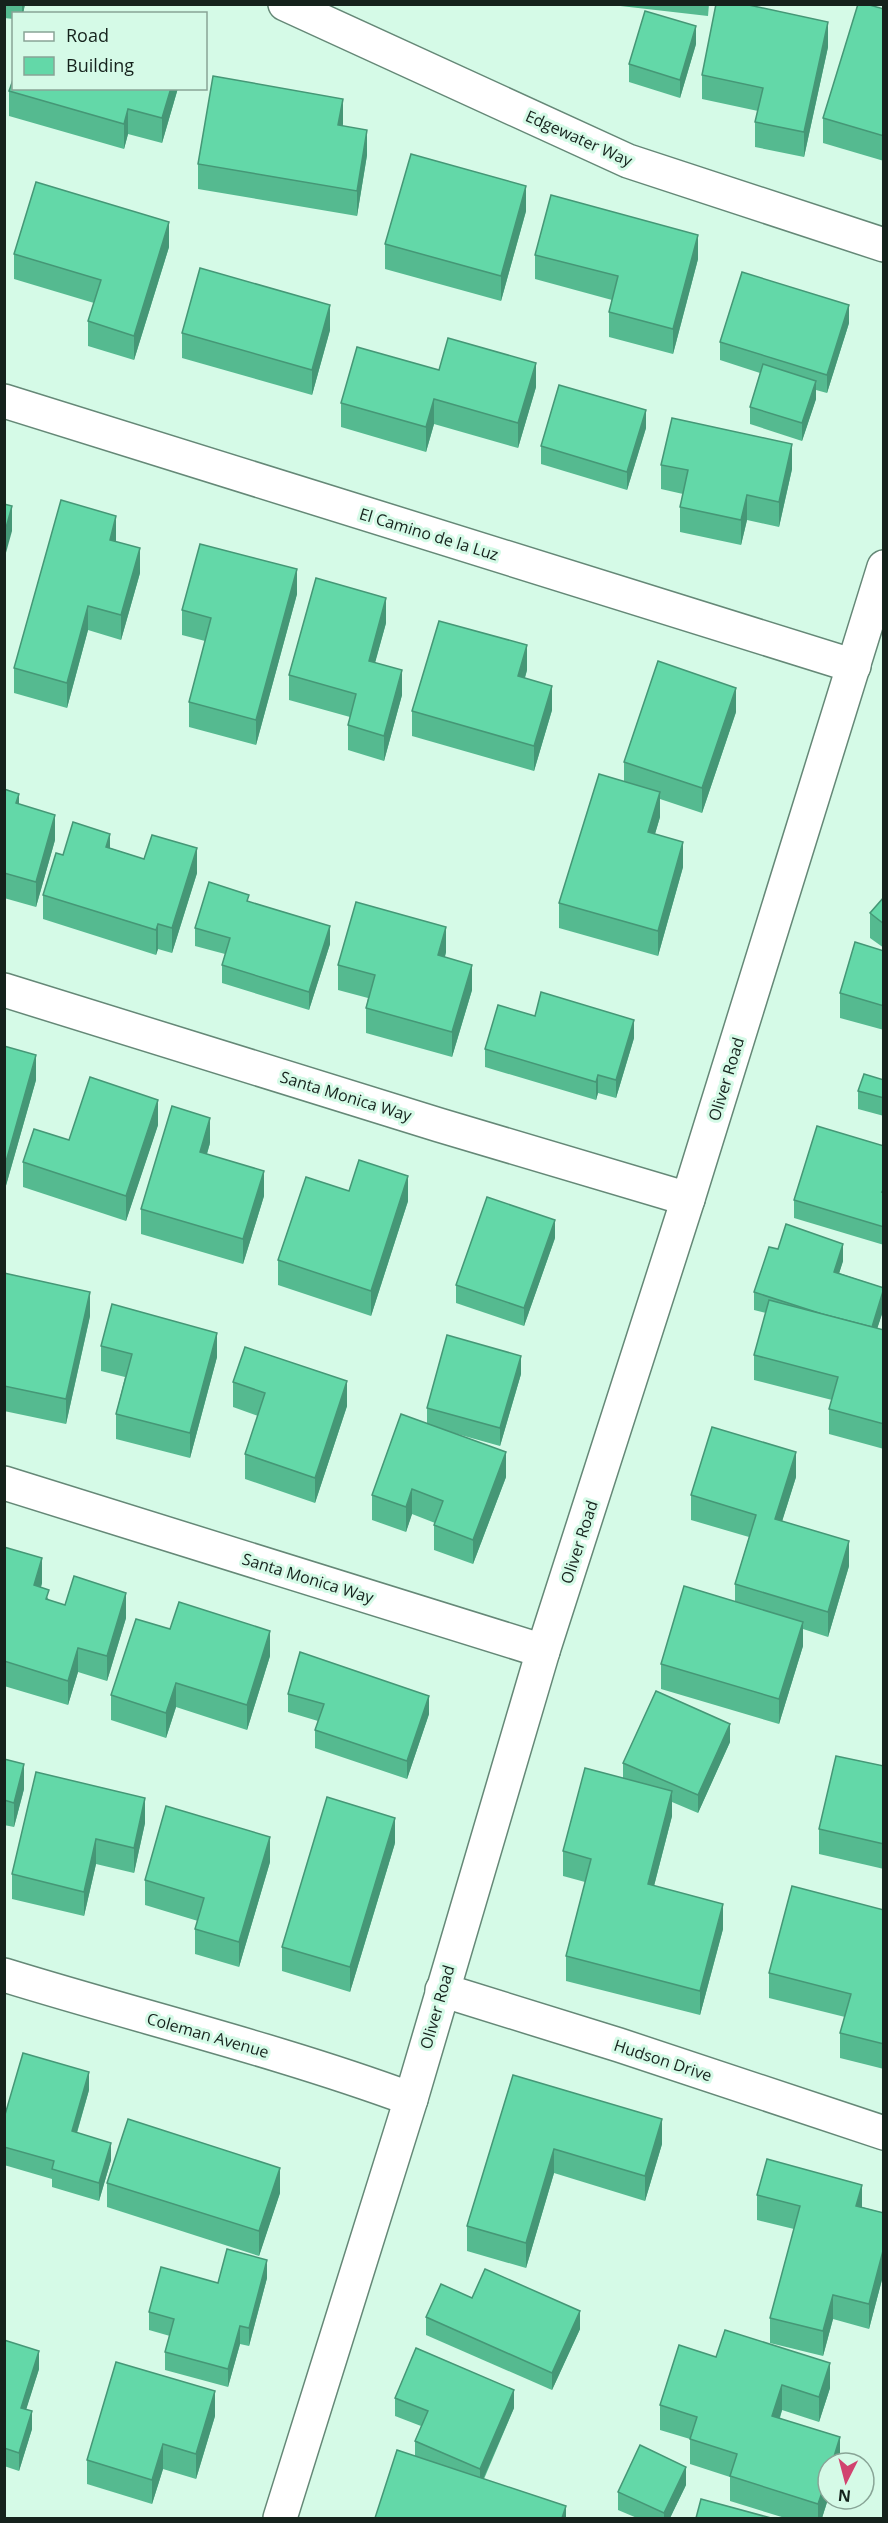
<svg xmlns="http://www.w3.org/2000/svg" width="888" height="2523" font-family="'Open Sans',sans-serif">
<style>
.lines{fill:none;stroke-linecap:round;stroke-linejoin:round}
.street-casing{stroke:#658877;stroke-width:36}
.street{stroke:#fff;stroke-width:33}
.wall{fill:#55ba90}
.shaded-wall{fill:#459776}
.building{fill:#63d8a8;stroke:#459776;stroke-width:1.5}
.labels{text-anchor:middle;stroke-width:6;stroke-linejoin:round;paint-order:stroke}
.street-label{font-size:16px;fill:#15221c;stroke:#d5fae7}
</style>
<rect width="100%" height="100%" fill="#d5fae7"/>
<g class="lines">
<g class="street-casing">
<g id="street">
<polyline points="285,4 628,161 884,245"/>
<polyline points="4,401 854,666"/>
<polyline points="4,990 439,1125 688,1199"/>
<polyline points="4,1483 543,1651"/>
<path d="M4 1975C140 2017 278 2050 411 2099"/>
<polyline points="442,1990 619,2045 884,2133"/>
<polyline points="280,2518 411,2099 543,1651 688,1199 884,567"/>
</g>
</g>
<use href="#street" class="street"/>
</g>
<g class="wall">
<polygon points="4,4 25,4 23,14 14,14 14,19 4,18"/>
<polygon points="603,4 709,4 708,16"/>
<polygon points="884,9 884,161 823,143 823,118"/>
<polygon points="696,44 680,98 629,82 629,64"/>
<polygon points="828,47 804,157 755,147 755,122 758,111 702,99 702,75"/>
<polygon points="178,88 162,143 128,134 124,149 9,116 9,91"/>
<polygon points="343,124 342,126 367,155 357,216 198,189 198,164"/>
<polygon points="526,211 501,301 385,269 385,244"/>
<polygon points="169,247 134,360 88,346 88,321 94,303 14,279 14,254"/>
<polygon points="535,255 698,259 673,354 609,337 609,312 612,300 535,279"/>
<polygon points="849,323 827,393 816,390 816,399 802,441 750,424 750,407 760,373 720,360 720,342"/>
<polygon points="330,330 312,395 182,358 182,333"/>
<polygon points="439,370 536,387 518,448 434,424 426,452 341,427 341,403"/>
<polygon points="646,428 627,490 541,464 541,446"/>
<polygon points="661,465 792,469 779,527 747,520 741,545 680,532 680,507 683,494 661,489"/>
<polygon points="116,542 140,573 121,640 88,630 67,708 14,693 14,668"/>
<polygon points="297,594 256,745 189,727 189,702 205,641 182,635 182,610"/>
<polygon points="386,623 375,662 402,695 384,761 348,750 348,725 350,717 289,700 289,675"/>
<polygon points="527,670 525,678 552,710 534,771 412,736 412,711"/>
<polygon points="736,712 702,813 660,799 660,817 655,834 683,867 658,956 559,928 559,903 624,782 624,762"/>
<polygon points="4,789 55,840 36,907 4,898"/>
<polygon points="110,848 144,859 197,873 172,953 158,949 156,955 43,919 43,895 63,855"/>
<polygon points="884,897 884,948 870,938 870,913"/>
<polygon points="249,902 330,944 309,1010 222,983 222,965 225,954 195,946 195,928"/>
<polygon points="884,951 884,1030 840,1018 840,993"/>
<polygon points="446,952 445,957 472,990 452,1057 366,1033 366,1008 368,998 338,990 338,965"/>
<polygon points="535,1016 634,1038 616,1098 598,1093 596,1100 485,1067 485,1049"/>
<polygon points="4,1046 36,1080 5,1189 4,1189"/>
<polygon points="884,1080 884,1116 858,1109 858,1091"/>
<polygon points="158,1125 126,1221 23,1187 23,1162 69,1140"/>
<polygon points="210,1143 207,1154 264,1196 243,1264 141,1234 141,1209"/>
<polygon points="884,1146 884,1245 794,1218 794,1200"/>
<polygon points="349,1191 408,1201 371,1316 278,1285 278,1260"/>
<polygon points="555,1238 524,1326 456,1303 456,1285"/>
<polygon points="778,1249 843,1261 839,1273 884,1288 884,1308 877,1329 884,1330 884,1449 829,1434 829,1409 832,1400 754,1380 754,1355 766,1313 754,1310 754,1292"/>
<polygon points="4,1273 90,1316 66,1424 4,1411"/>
<polygon points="101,1346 217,1357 190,1458 116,1439 116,1414 125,1377 101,1371"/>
<polygon points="521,1374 500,1446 450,1432 506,1477 473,1564 434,1550 434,1525 435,1523 412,1514 406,1532 372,1520 372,1495 427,1423 427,1408"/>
<polygon points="233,1382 347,1406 315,1503 245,1479 245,1454 258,1416 233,1407"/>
<polygon points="796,1477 782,1521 849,1566 828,1637 803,1629 803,1646 779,1724 661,1689 661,1664 735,1602 735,1584 749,1537 691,1520 691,1495"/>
<polygon points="4,1547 42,1583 41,1587 49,1600 65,1605 126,1618 107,1681 78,1672 68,1705 4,1686"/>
<polygon points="170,1629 270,1656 247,1730 176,1707 166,1738 111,1720 111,1695"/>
<polygon points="288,1694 429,1714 407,1779 315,1748 315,1730 318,1721 288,1712"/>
<polygon points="730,1742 698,1813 672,1802 672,1816 654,1886 723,1929 700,2015 566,1981 566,1956 585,1882 563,1876 563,1851 623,1778 623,1763"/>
<polygon points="4,1759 24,1789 14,1827 4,1825"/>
<polygon points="884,1766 884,1869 819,1854 819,1829"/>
<polygon points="36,1772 145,1823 134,1873 96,1864 84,1916 12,1899 12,1874"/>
<polygon points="395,1843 350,1992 282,1971 282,1947"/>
<polygon points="270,1862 239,1967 195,1954 195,1929 198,1921 145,1905 145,1880"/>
<polygon points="884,1910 884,2069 840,2058 840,2033 845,2017 769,1998 769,1973"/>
<polygon points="513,2075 662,2144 645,2201 554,2173 526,2268 467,2251 467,2226"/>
<polygon points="89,2090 77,2133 111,2160 99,2201 52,2187 52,2179 4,2165 4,2118"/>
<polygon points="107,2183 280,2193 259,2256 107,2207"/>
<polygon points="757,2195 862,2207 884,2213 884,2272 869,2329 833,2319 823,2356 770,2343 770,2318 794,2229 757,2220"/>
<polygon points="267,2278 249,2346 240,2344 228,2387 165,2370 165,2352 170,2336 149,2330 149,2312 218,2283"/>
<polygon points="472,2298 580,2329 552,2390 426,2335 426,2317"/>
<polygon points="4,2340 39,2369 26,2409 32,2429 19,2471 4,2466"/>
<polygon points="716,2357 830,2388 819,2422 782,2410 780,2418 840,2462 840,2463 828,2463 828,2499 822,2518 785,2518 730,2501 730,2477 690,2464 690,2439 660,2430 660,2405"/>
<polygon points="395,2398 514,2408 484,2479 566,2518 415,2456 415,2441 421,2426 395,2416"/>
<polygon points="215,2416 196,2479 163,2469 152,2504 87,2484 87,2460"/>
<polygon points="686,2485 670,2518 637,2518 618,2510 618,2492"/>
</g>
<g class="shaded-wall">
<polygon points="22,4 25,4 23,14 22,14"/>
<polygon points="828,22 828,47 804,157 804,132"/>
<polygon points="696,26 696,44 680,98 680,80"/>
<polygon points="171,88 178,88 162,143 162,118"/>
<polygon points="343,99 343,124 338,150 338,125"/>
<polygon points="128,109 128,134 124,149 124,124"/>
<polygon points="367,130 367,155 357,216 357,191"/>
<polygon points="526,186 526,211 501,301 501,276"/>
<polygon points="169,222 169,247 134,360 134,336"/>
<polygon points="698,235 698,259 673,354 673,329"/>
<polygon points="330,305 330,330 312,395 312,370"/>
<polygon points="849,305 849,323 827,393 827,375"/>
<polygon points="536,363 536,387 518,448 518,423"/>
<polygon points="816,381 816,399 802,441 802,423"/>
<polygon points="434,399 434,424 426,452 426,427"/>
<polygon points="646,410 646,428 627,490 627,472"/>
<polygon points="792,444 792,469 779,527 779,502"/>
<polygon points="747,495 747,520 741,545 741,520"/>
<polygon points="12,506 12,531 4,560 4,535"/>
<polygon points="116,516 116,541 110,565 110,540"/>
<polygon points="140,548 140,573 121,640 121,615"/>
<polygon points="297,569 297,594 256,745 256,720"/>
<polygon points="386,598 386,623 369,685 369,661"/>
<polygon points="88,606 88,630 67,708 67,683"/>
<polygon points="527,645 527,670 518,700 518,676"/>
<polygon points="402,670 402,695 384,761 384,736"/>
<polygon points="552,686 552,710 534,771 534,746"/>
<polygon points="736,688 736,712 702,813 702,788"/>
<polygon points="660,792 660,817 648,857 648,832"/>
<polygon points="19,794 19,818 16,803"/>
<polygon points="55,815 55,840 36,907 36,882"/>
<polygon points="110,834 110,859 106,847"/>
<polygon points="683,842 683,867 658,956 658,931"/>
<polygon points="197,848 197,873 172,953 172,928"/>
<polygon points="158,924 158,949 156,955 156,930"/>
<polygon points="330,926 330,944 309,1010 309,992"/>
<polygon points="446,927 446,952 438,980 438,955"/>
<polygon points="472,965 472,990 452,1057 452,1032"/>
<polygon points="634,1020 634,1038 616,1098 616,1080"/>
<polygon points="36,1055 36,1080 5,1189 5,1165"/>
<polygon points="598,1075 598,1093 596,1100 596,1082"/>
<polygon points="158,1100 158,1125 126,1221 126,1196"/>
<polygon points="210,1118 210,1143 200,1177 200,1152"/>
<polygon points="264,1171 264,1196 243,1264 243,1239"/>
<polygon points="408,1176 408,1201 371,1316 371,1291"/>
<polygon points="555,1220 555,1238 524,1326 524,1308"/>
<polygon points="843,1244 843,1261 834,1290 834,1272"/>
<polygon points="884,1290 884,1308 871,1347 871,1330"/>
<polygon points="90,1292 90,1316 66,1424 66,1399"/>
<polygon points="217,1333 217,1357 190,1458 190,1433"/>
<polygon points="521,1356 521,1374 500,1446 500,1428"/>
<polygon points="347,1381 347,1406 315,1503 315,1478"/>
<polygon points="506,1452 506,1477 473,1564 473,1540"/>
<polygon points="796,1452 796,1477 775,1544 775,1519"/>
<polygon points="412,1489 412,1514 406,1532 406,1507"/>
<polygon points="849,1541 849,1566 828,1637 828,1612"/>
<polygon points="42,1558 42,1583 34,1610 34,1585"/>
<polygon points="126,1593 126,1618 107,1681 107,1656"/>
<polygon points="803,1622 803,1646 779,1724 779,1699"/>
<polygon points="270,1631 270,1656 247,1730 247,1705"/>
<polygon points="78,1648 78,1672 68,1705 68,1681"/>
<polygon points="176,1683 176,1707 166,1738 166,1713"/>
<polygon points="429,1696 429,1714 407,1779 407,1761"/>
<polygon points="730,1724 730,1742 698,1813 698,1795"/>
<polygon points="24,1764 24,1789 14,1827 14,1803"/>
<polygon points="672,1791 672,1816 648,1909 648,1884"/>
<polygon points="145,1798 145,1823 134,1873 134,1848"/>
<polygon points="395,1818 395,1843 350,1992 350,1967"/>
<polygon points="270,1837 270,1862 239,1967 239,1942"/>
<polygon points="96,1839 96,1864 84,1916 84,1892"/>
<polygon points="723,1904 723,1929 700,2015 700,1991"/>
<polygon points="6,2043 6,2068 4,2073 4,2048"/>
<polygon points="89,2072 89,2090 72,2149 72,2131"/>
<polygon points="662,2119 662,2144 645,2201 645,2176"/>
<polygon points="111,2143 111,2160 99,2201 99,2183"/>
<polygon points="554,2149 554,2173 526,2268 526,2243"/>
<polygon points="280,2168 280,2193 259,2256 259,2231"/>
<polygon points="862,2185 862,2210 856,2206"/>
<polygon points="884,2247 884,2272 869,2329 869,2304"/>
<polygon points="267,2260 267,2278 249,2346 249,2328"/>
<polygon points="833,2295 833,2319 823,2356 823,2331"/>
<polygon points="580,2311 580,2329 552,2390 552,2373"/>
<polygon points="240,2326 240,2344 228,2387 228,2369"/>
<polygon points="39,2351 39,2369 21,2426 21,2408"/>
<polygon points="830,2363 830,2388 819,2422 819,2397"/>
<polygon points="782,2385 782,2410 772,2441 772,2416"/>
<polygon points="514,2390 514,2408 480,2486 480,2469"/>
<polygon points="215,2391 215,2416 196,2479 196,2454"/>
<polygon points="32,2411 32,2429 19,2471 19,2453"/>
<polygon points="840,2437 840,2463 832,2463"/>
<polygon points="163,2444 163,2469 152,2504 152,2480"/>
<polygon points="686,2467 686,2485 670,2518 664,2518 664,2513"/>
<polygon points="828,2475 828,2499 822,2518 818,2518 818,2504"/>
<polygon points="566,2506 566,2518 562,2518"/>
</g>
<g class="building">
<polygon points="716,4 744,4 828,22 804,132 755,122 763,88 702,75"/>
<polygon points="858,4 866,4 884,9 884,136 823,118"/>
<polygon points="645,11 696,26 680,80 629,64"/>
<polygon points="213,76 343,99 338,125 367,130 357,191 198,164"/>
<polygon points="14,77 14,88 171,88 162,118 128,109 124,124 9,91"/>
<polygon points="411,154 526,186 501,276 385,244"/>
<polygon points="36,182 169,222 134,336 88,321 101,280 14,254"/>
<polygon points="551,195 698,235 673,329 609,312 618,276 535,255"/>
<polygon points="200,268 330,305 312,370 182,333"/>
<polygon points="742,272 849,305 827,375 720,342"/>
<polygon points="448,338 536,363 518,423 434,399 426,427 341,403 357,347 439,370"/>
<polygon points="763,364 816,381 802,423 750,407"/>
<polygon points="559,385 646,410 627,472 541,446"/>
<polygon points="672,418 792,444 779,502 747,495 741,520 680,507 688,470 661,465"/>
<polygon points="61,500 116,516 110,540 140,548 121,615 88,606 67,683 14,668"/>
<polygon points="4,504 12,506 4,535"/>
<polygon points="200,544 297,569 256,720 189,702 211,618 182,610"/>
<polygon points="316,578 386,598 369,661 402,670 384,736 348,725 356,694 289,675"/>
<polygon points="439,621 527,645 518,676 552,686 534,746 412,711"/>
<polygon points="658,661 736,688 702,788 624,762"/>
<polygon points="599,774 660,792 648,832 683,842 658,931 559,903"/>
<polygon points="4,789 19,794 16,803 55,815 36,882 4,873"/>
<polygon points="73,822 110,834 106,847 144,859 152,835 197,848 172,928 158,924 156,930 43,895 56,853 63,855"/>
<polygon points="209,882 249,895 247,901 330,926 309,992 222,965 230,938 195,928"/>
<polygon points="884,897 884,924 870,913"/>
<polygon points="356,902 446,927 438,955 472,965 452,1032 366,1008 375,975 338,965"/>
<polygon points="855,942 884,951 884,1006 840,993"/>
<polygon points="541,992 634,1020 616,1080 598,1075 596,1082 485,1049 498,1005 535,1016"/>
<polygon points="4,1046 36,1055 5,1165 4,1164"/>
<polygon points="864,1074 884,1080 884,1098 858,1091"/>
<polygon points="90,1077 158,1100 126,1196 23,1162 34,1129 69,1140"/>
<polygon points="172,1106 210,1118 200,1152 264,1171 243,1239 141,1209"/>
<polygon points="817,1126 884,1146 884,1188 882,1192 884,1192 884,1227 794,1200"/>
<polygon points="359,1160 408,1176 371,1291 278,1260 306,1177 349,1191"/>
<polygon points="487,1197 555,1220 524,1308 456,1285"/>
<polygon points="786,1224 843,1244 834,1272 884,1288 872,1327 822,1314 754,1292 769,1247 778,1249"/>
<polygon points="4,1273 90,1292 66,1399 4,1386"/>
<polygon points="769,1300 884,1330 884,1424 829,1409 838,1377 754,1355"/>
<polygon points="112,1304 217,1333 190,1433 116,1414 132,1354 101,1346"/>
<polygon points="447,1335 521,1356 500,1428 427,1408"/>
<polygon points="245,1347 347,1381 315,1478 245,1454 265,1393 233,1382"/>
<polygon points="401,1414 506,1452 473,1540 434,1525 443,1501 412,1489 406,1507 372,1495"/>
<polygon points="712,1427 796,1452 775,1519 849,1541 828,1612 735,1584 756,1515 691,1495"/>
<polygon points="4,1547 42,1558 34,1585 49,1590 46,1599 65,1605 74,1576 126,1593 107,1656 78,1648 68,1681 4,1661"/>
<polygon points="684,1586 803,1622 779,1699 661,1664"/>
<polygon points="179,1602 270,1631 247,1705 176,1683 166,1713 111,1695 136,1619 170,1629"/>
<polygon points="300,1652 429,1696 407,1761 315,1730 324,1704 288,1694"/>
<polygon points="656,1691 730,1724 698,1795 623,1763"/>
<polygon points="836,1756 884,1766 884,1844 819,1829"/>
<polygon points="4,1759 24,1764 14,1803 4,1800"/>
<polygon points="585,1768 672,1791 648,1884 723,1904 700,1991 566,1956 591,1859 563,1851"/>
<polygon points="36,1772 145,1798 134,1848 96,1839 84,1892 12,1874"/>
<polygon points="327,1797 395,1818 350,1967 282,1947"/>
<polygon points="166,1806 270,1837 239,1942 195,1929 204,1898 145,1880"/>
<polygon points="792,1886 884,1910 884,2044 840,2033 851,1994 769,1973"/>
<polygon points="23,2053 89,2072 72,2131 111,2143 99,2183 52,2169 54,2161 4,2147 4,2118"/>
<polygon points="513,2075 662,2119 645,2176 554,2149 526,2243 467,2226"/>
<polygon points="128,2119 280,2168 259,2231 107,2183"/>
<polygon points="767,2159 862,2185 856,2206 884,2213 884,2247 869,2304 833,2295 823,2331 770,2318 800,2206 757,2195"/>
<polygon points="227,2249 267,2260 249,2328 240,2326 228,2369 165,2352 174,2319 149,2312 161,2267 218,2283"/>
<polygon points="485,2269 580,2311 552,2373 426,2317 441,2284 472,2298"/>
<polygon points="725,2330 830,2363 819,2397 782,2385 772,2416 840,2437 832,2463 828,2463 828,2475 818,2504 730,2476 737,2454 690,2439 697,2417 660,2405 679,2345 716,2357"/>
<polygon points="4,2340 39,2351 21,2408 32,2411 19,2453 4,2448"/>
<polygon points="416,2348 514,2390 480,2469 415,2441 428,2411 395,2398"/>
<polygon points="116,2362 215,2391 196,2454 163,2444 152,2480 87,2460"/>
<polygon points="640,2445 686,2467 664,2513 618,2492"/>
<polygon points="397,2450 566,2506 562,2518 375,2518"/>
<polygon points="701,2499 771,2518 696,2518"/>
</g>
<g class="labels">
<g class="street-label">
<text transform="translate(579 138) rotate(24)" y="6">Edgewater Way</text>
<text transform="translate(429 534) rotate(17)" y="6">El Camino de la Luz</text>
<text transform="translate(726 1079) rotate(-73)" y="6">Oliver Road</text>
<text transform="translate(346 1096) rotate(17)" y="6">Santa Monica Way</text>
<text transform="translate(579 1542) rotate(-72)" y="6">Oliver Road</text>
<text transform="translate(308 1578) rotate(17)" y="6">Santa Monica Way</text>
<text transform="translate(437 2007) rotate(-74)" y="6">Oliver Road</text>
<text transform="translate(208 2035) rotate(16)" y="6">Coleman Avenue</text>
<text transform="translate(663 2060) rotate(18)" y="6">Hudson Drive</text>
</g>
</g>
<rect width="888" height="2523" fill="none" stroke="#15221c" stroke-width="12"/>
<rect x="12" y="12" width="195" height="78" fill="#d5fae7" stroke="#88a496" stroke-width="1.5"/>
<rect x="24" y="32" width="30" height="9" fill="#ffffff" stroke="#88a496" stroke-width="1.5"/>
<text x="66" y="42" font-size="18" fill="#15221c">Road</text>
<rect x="24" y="57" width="30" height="18" fill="#63d8a8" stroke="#88a496" stroke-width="1.5"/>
<text x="66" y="72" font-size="18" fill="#15221c">Building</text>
<g transform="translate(846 2481) rotate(186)"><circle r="28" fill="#d5fae7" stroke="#88a496" stroke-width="1.5"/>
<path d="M0-4.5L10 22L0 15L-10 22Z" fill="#d1436f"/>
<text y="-9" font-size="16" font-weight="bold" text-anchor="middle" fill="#15221c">N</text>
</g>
</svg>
